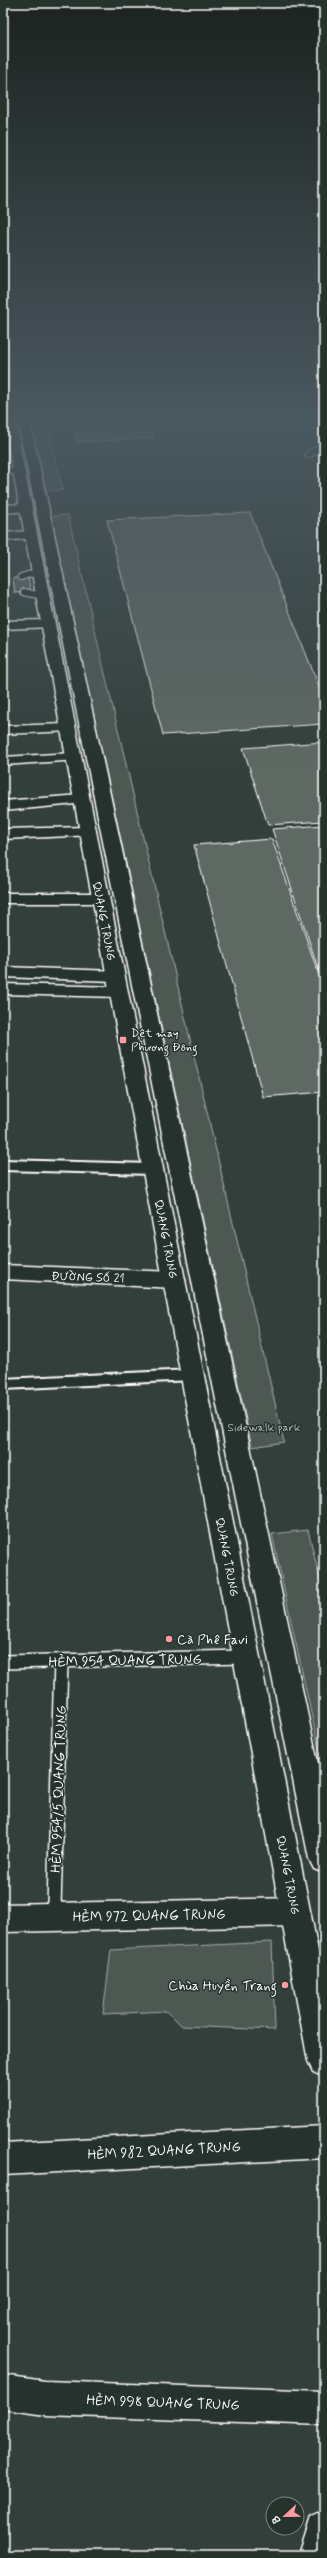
<svg xmlns="http://www.w3.org/2000/svg" width="327" height="2558" font-family="Mynerve,sans-serif">
<style>
.green{fill:#4d5853;stroke:#a6aca9}
.building{fill:#5f6964;stroke:#fff}
.lines{fill:none;stroke-linecap:round;stroke-linejoin:round}
.service-far3-casing{stroke:#fff;stroke-width:8}
.service-far2-casing{stroke:#fff;stroke-width:14}
.service-far1-casing{stroke:#fff;stroke-width:16}
.service-casing{stroke:#fff;stroke-width:20}
.minor-casing{stroke:#fff;stroke-width:3}
.primary-casing{stroke:#fff;stroke-width:3}
.service-far3{stroke:#26332d;stroke-width:6}
.service-far2{stroke:#26332d;stroke-width:10}
.service-far1{stroke:#26332d;stroke-width:13}
.service{stroke:#26332d;stroke-width:16}
.minor{fill:#26332d;fill-rule:evenodd}
.primary{fill:#26332d;fill-rule:evenodd}
.poi-dot{fill:#ff9aa2;stroke:#26332d;stroke-width:1.5}
.labels{text-anchor:middle;stroke-width:3;stroke-linejoin:round;paint-order:stroke}
.street-label{font-size:12px;fill:#fff;stroke:#26332d}
.poi-label{font-size:12px;fill:#fff;stroke:#26332d;text-anchor:start}
.park-label{font-size:12px;fill:#b8bcba;stroke:#26332d}
.near-poi-label{font-size:14px;fill:#fff;stroke:#26332d;text-anchor:start}
.near-street-label{font-size:14px;fill:#fff;stroke:#26332d}
</style>
<rect width="100%" height="100%" fill="#333f3a"/>
<filter id="ink" filterUnits="userSpaceOnUse"><feTurbulence type="fractalNoise" baseFrequency=".025" numOctaves="2"/><feDisplacementMap in="SourceGraphic" scale="8" xChannelSelector="R" yChannelSelector="G"/><feConvolveMatrix kernelMatrix="1 2 1 2 8 2 1 2 1" color-interpolation-filters="sRGB"/></filter>
<g filter="url(#ink)">
<g class="green">
<polygon points="29,417 45,417 63,490 44,491"/>
<polygon points="68,515 284,1442 252,1447 51,516"/>
<polygon points="308,1530 324,1596 324,1772 272,1534"/>
<polygon points="272,1942 275,2030 182,2026 167,2011 103,2014 111,1950"/>
</g>
<g class="building">
<polygon points="71,417 146,417 153,438 77,442"/>
<polygon points="250,513 324,699 324,724 163,735 107,520"/>
<polygon points="28,577 31,592 15,593 13,578"/>
<polygon points="324,742 324,821 268,825 243,748"/>
<polygon points="324,825 324,986 272,829"/>
<polygon points="272,839 324,990 324,1092 263,1097 194,845"/>
</g>
<g class="lines">
<g class="service-far3-casing">
<g id="service-far3">
<polyline points="308,455 324,445"/>
<polyline points="21,577 37,572"/>
<polyline points="24,592 42,596"/>
</g>
</g>
<g class="service-far2-casing">
<g id="service-far2">
<polyline points="3,1165 152,1169"/>
<polyline points="3,1384 192,1375"/>
</g>
</g>
<g class="service-far1-casing">
<g id="service-far1">
<polyline points="3,1662 246,1657"/>
<polyline points="54,1907 61,1661"/>
</g>
</g>
<g class="service-casing">
<polyline id="service" points="54,1918 54,1906"/>
</g>
<g class="minor-casing">
<g id="minor">
<polygon points="12,435 16,436 16,440 3,442 3,436"/>
<polygon points="3,468 18,468 24,471 18,474 3,474"/>
<polygon points="25,504 31,508 29,511 3,513 3,505"/>
<polygon points="30,531 36,535 34,538 3,541 3,533"/>
<polygon points="47,620 54,624 52,627 3,629 3,621"/>
<polygon points="67,724 72,725 74,728 72,731 3,734 3,726"/>
<polygon points="73,753 78,754 80,757 78,760 3,765 3,757"/>
<polygon points="81,795 86,797 89,800 86,803 3,811 3,801"/>
<polygon points="88,827 94,829 96,832 94,835 3,839 3,829"/>
<polygon points="3,893 100,893 108,898 100,903 3,903"/>
<polygon points="3,967 115,971 121,972 124,976 121,980 115,981 3,977"/>
<polygon points="3,984 118,987 124,988 127,992 124,996 118,997 3,994"/>
<polygon points="3,1265 174,1272 181,1275 185,1280 181,1285 174,1288 3,1279"/>
<polygon points="295,1898 305,1902 309,1912 305,1922 295,1926 3,1932 3,1904"/>
<polygon points="324,2126 324,2158 3,2175 3,2143"/>
<polygon points="3,2375 45,2381 324,2391 324,2425 45,2415 3,2409"/>
</g>
</g>
<g class="primary-casing">
<g id="primary">
<polygon points="3,417 14,417 324,1981 324,2077 313,2072 308,2061"/>
<polygon points="17,417 29,417 324,1791 324,1873 314,1869 309,1859"/>
<polygon points="324,2511 324,2555 299,2555 311,2517"/>
</g>
</g>
<use href="#service-far3" class="service-far3"/>
<use href="#service-far2" class="service-far2"/>
<use href="#service-far1" class="service-far1"/>
<use href="#service" class="service"/>
<use href="#minor" class="minor"/>
<use href="#primary" class="primary"/>
</g>
</g>
<linearGradient id="sky" x2="0" y2="1"><stop stop-color="#1c2320"/><stop offset="0.54" stop-color="#4a5860"/><stop offset="1" stop-color="#4a5860" stop-opacity="0"/></linearGradient>
<rect width="327" height="775" fill="url(#sky)"/>
<g class="poi-dot">
<rect x="119" y="1036" width="8" height="8" rx="2"/>
<circle cx="169" cy="1639" r="4"/>
<circle cx="285" cy="1985" r="4"/>
</g>
<g class="labels">
<g class="street-label">
<text transform="translate(104 921) rotate(79)" y="4">QUANG TRUNG</text>
<text transform="translate(166 1239) rotate(79)" y="4">QUANG TRUNG</text>
<text transform="translate(88 1277) rotate(2)" y="4">ĐƯỜNG SỐ 21</text>
<text transform="translate(227 1557) rotate(79)" y="4">QUANG TRUNG</text>
<text transform="translate(288 1875) rotate(79)" y="4">QUANG TRUNG</text>
</g>
<g class="poi-label">
<text x="131" y="1037">Dệt may<tspan x="131" dy="14">Phương Đông</tspan></text>
</g>
<g class="park-label">
<text x="264" y="1431">Sidewalk park</text>
</g>
<g class="near-poi-label">
<text x="177" y="1644">Cà Phê Favi</text>
<text x="277" y="1990" text-anchor="end">Chùa Huyền Trang</text>
</g>
<g class="near-street-label">
<text transform="translate(125 1660) rotate(-1)" y="5">HẺM 954 QUANG TRUNG</text>
<text transform="translate(58 1789) rotate(-88)" y="5">HẺM 954/5 QUANG TRUNG</text>
<text transform="translate(149 1915) rotate(-1)" y="5">HẺM 972 QUANG TRUNG</text>
<text transform="translate(164 2150) rotate(-3)" y="5">HẺM 982 QUANG TRUNG</text>
<text transform="translate(163 2402) rotate(2)" y="5">HẺM 998 QUANG TRUNG</text>
</g>
</g>
<rect width="327" height="2558" fill="none" stroke="#26332d" stroke-width="16"/>
<rect x="8" y="8" width="311" height="2542" fill="none" stroke="#fff" stroke-width="1.5" filter="url(#ink)"/>
<g transform="translate(285 2516) rotate(248)"><circle r="19" fill="#26332d" stroke="#7d8581"/>
<path d="M0-3L7 15L0 10L-7 15Z" fill="#ff9aa2"/>
<text y="-6" font-size="11" font-weight="bold" text-anchor="middle" fill="#ffffff">B</text>
</g>
</svg>
